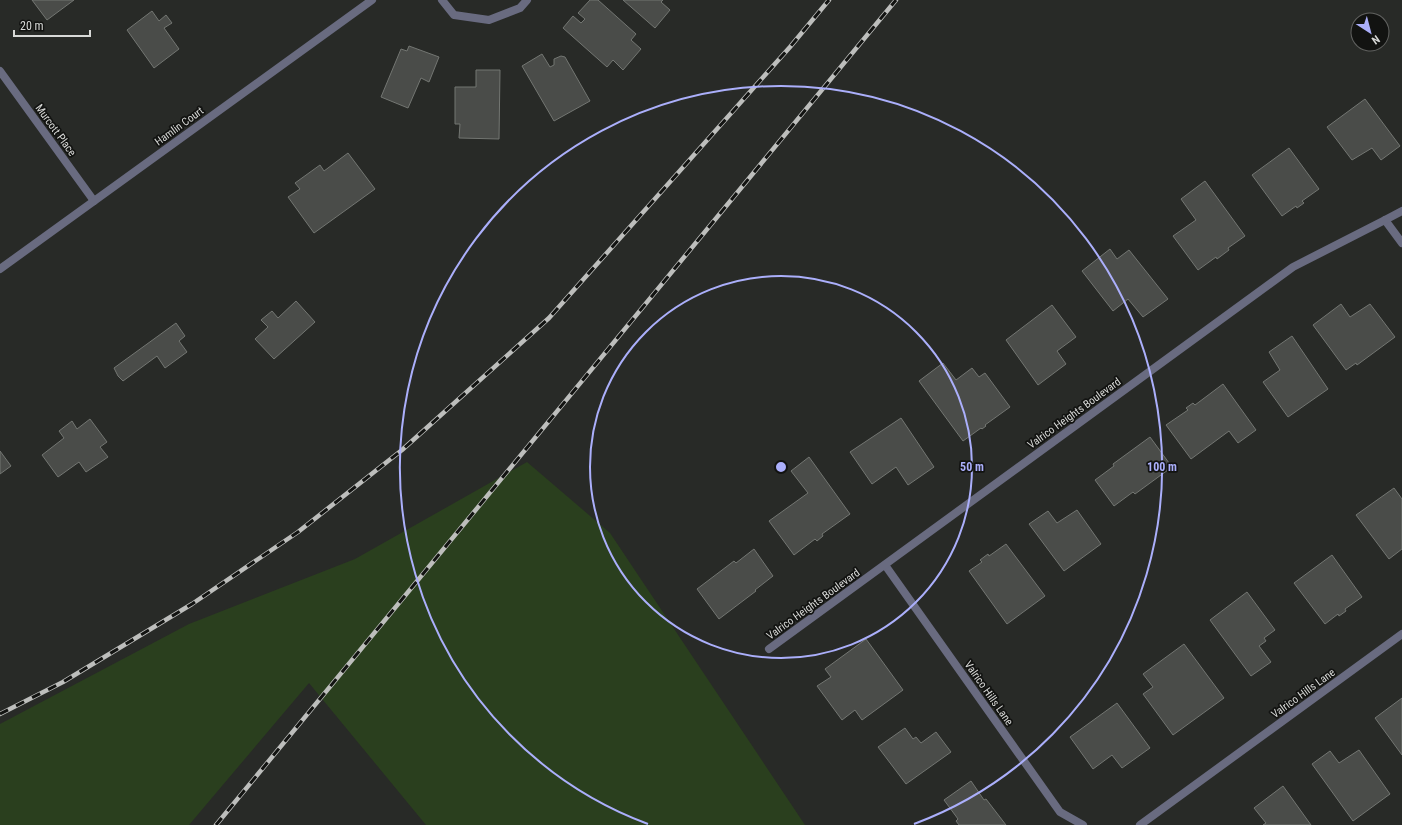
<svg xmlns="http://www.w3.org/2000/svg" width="1402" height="825" font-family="'Roboto Condensed',sans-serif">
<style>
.green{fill:#2a3f1e}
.building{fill:#4a4c49;stroke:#737672}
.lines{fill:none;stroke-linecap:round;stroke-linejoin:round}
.minor{stroke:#696b80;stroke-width:8}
.rail-casing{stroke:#bdbebc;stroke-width:4.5}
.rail{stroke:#121311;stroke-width:3;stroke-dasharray:9;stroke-linecap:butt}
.ring{fill:none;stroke:#abaffb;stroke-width:2}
.labels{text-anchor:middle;stroke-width:3.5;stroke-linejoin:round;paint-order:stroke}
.street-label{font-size:11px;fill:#d8d9d7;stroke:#121311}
.centre{fill:#abaffb;stroke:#121311;stroke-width:2}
.ring-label{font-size:12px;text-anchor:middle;font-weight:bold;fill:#abaffb;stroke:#121311;stroke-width:3.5;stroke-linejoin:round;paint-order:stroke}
</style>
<rect width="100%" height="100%" fill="#282a27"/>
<polygon class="green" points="527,462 610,533 805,825 426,825 309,683 189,825 0,825 0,724 189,624 355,559"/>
<g class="building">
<polygon points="32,0 74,0 47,20"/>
<polygon points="590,0 598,0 636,34 631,40 641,49 623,70 613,60 607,67 563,28 573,16 581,23 585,19 578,13"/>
<polygon points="623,0 663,0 661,2 670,10 655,28"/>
<polygon points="152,11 159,21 166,15 172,23 164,28 179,49 154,68 127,30"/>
<polygon points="409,46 439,57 429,82 421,78 408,108 381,97 401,49 407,51"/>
<polygon points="542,54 550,67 554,65 554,59 561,56 565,57 590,101 554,121 522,66"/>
<polygon points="476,70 500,70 499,139 459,138 460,124 455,124 455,87 476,87"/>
<polygon points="1365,99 1400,146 1381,160 1372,148 1352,160 1327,127"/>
<polygon points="1289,148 1319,189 1302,201 1304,203 1297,208 1296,206 1282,216 1252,175"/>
<polygon points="348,153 375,189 314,233 288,197 300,189 295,183 320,165 324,171"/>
<polygon points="1205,181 1245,236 1228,248 1229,250 1217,259 1216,257 1198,270 1173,236 1196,220 1181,199"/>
<polygon points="1110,249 1117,259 1129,250 1168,299 1143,317 1128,299 1113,311 1082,271"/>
<polygon points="296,301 315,322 274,359 255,339 268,327 261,320 272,311 278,318"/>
<polygon points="1341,304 1350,317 1370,304 1395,337 1357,365 1356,363 1346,370 1313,325"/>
<polygon points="1052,305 1076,337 1057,351 1066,364 1038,385 1006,340"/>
<polygon points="176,323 185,336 179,341 187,352 165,368 157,356 123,381 118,376 114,368"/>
<polygon points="1292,336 1328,389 1288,417 1263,382 1280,370 1269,352"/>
<polygon points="943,363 956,380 972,368 979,377 985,373 1010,407 985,425 986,426 982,429 981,428 963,441 919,381"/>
<polygon points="1223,384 1256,430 1238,443 1229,431 1191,459 1166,425 1188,410 1186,408 1193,403 1195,405"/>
<polygon points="901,418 934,467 908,485 896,467 872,484 850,452"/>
<polygon points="90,419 107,442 100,447 108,457 86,472 79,462 58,477 42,455 64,438 59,431 72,421 77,429"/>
<polygon points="1150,437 1172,467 1135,494 1133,492 1114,506 1095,480 1114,466 1113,464"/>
<polygon points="0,451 11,466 0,474"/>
<polygon points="809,457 850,514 822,534 823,536 817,541 815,539 794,555 769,521 808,493 791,471"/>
<polygon points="1394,488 1402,499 1402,549 1389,559 1356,515"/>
<polygon points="1077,510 1101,544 1064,571 1029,524 1048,511 1057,523"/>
<polygon points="1006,544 1045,596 1007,624 969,571 982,562 980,560 988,554 989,556"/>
<polygon points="754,549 773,576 755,590 756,591 719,619 697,589 734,561 736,563"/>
<polygon points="1332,555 1362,597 1345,609 1346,611 1339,616 1338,614 1325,624 1294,583"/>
<polygon points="1247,592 1275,630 1264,638 1266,641 1259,646 1271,662 1251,676 1210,620"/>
<polygon points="866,639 903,690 862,720 855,710 842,720 817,686 831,677 825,669"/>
<polygon points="1184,644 1224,698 1173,735 1143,694 1153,687 1143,674"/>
<polygon points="1402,698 1402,755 1375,718"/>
<polygon points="1117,703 1150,748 1122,768 1112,755 1093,769 1070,737"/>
<polygon points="905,728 913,739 916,737 921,743 936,732 951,752 906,784 878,747"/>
<polygon points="1359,750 1390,794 1353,821 1312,764 1330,751 1339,763"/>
<polygon points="971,781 984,800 986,799 1006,825 959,825 956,821 958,819 944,800"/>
<polygon points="1283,786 1311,825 1263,825 1266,823 1254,808"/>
</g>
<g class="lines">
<g class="minor">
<polyline points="442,0 454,15 489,20 520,8 527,0"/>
<polyline points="0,71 94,201"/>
<polyline points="1385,220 1402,243"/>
<polyline points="0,269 372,0"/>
<polyline points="885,565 1060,812 1083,825"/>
<polyline points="769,649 1293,267 1385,220 1402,211"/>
<polyline points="1140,825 1402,634"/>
</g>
<g class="rail-casing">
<g id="rail">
<polyline points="0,714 63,682 192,604 298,532 402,450 549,318 790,47 829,0"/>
<polyline points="216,825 896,0"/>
</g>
</g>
<use href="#rail" class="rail"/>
</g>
<g class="ring">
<circle cx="781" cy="467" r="191"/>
<path d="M648 824A381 381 0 1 1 914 824"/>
</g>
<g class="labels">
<g class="street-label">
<text transform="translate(179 126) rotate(-36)" y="4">Hamlin Court</text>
<text transform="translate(56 130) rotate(54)" y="4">Murcott Place</text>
<text transform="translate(1074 413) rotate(-36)" y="4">Valrico Heights Boulevard</text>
<text transform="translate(813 604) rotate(-36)" y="4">Valrico Heights Boulevard</text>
<text transform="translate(989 693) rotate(55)" y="4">Valrico Hills Lane</text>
<text transform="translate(1303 693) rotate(-36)" y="4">Valrico Hills Lane</text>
</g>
</g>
<circle cx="781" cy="467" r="6" class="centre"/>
<g class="ring-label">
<text x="972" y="471">50 m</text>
<text x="1162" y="471">100 m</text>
</g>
<g transform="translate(1370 32) rotate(144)"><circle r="19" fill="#121311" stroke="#616260"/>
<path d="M0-3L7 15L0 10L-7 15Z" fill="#abaffb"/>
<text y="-6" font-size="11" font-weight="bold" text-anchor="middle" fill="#d8d9d7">N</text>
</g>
<path d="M14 30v6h76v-6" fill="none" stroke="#d8d9d7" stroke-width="2"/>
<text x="20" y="30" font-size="12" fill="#d8d9d7" stroke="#121311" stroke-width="3" paint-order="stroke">20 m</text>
</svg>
